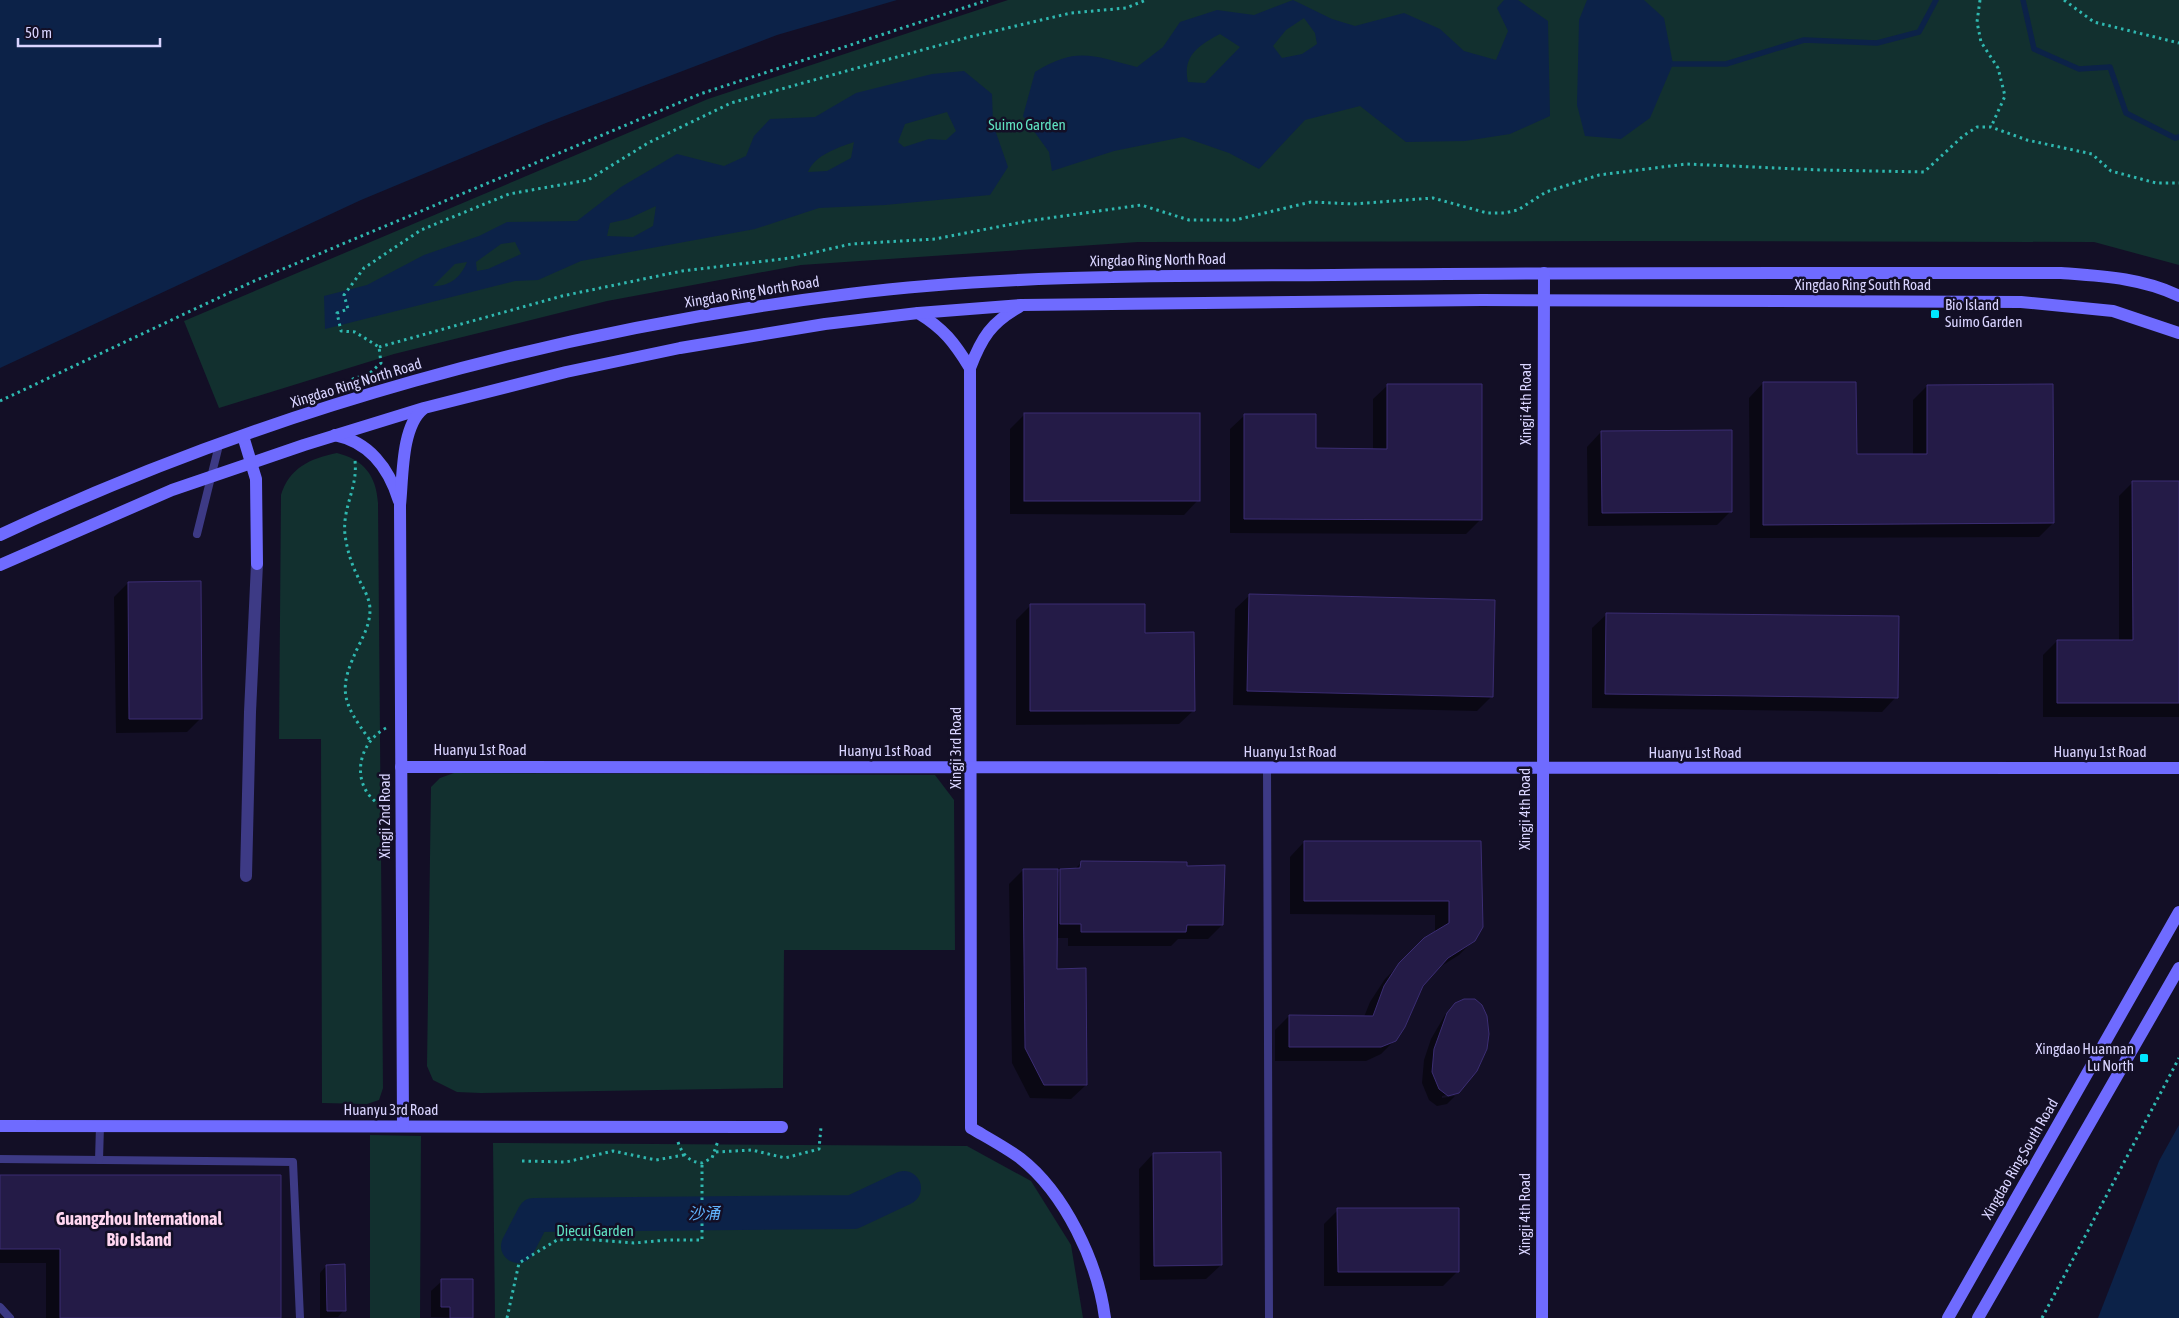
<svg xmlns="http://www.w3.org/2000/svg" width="2179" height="1318" font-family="'Asap Condensed','Noto Sans SC',sans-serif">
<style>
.green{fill:#12302f}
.water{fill:#0c2248;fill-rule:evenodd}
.shadow{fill:#0007}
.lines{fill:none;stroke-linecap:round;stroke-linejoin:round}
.stream{stroke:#0c2248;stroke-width:5.5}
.river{stroke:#0c2248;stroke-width:34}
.building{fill:#241b47;stroke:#3b2d73}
.path{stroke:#2fb8b0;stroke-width:3;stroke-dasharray:2.5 4;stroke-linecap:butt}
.lane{stroke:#3d3a85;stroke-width:8}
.street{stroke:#3d3a85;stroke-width:12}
.secondary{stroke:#6f6bff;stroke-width:12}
.poi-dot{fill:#00e5ff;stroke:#130f26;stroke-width:2}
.labels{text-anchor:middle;stroke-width:5;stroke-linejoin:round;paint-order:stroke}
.park-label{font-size:15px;fill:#5fe0c0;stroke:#130f26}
.street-label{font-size:15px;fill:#d9d4ff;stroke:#130f26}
.poi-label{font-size:15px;fill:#d9d4ff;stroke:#130f26;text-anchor:start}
.water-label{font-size:16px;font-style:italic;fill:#62b6ff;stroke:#130f26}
.quarter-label{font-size:18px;font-weight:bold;fill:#ffd6f0;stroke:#130f26}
</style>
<rect width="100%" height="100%" fill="#130f26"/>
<g class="green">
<polygon points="1008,0 2179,0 2179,265 2094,242 1609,241 1138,242 801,265 607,301 394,354 219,408 184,321 708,99"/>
<path d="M337 453C364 460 376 475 378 503L383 1088 379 1100 367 1104 322 1103 321 739H279L281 495C289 468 311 458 337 453Z"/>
<polygon points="454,773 935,775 954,800 955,950 784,950 783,1088 481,1093 457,1092 433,1080 427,1066 431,787 440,778"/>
<polygon points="370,1135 421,1136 420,1318 370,1318"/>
<polygon points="493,1143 967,1146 1031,1181 1071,1245 1083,1318 495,1318"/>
</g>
<g class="water">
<polygon points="0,0 897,0 777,35 546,123 361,200 0,368"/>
<path d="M1293 0 1332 19 1355 26 1404 13 1440 29 1464 51 1496 60 1508 31 1497 8 1504 0H1518L1548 21 1550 116 1510 134 1465 141 1406 142 1360 106 1305 120 1259 169 1229 153 1183 137 1114 151 1052 171 1049 152 1023 116 1035 72C1077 46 1093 56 1137 67L1163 47 1180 22 1217 10 1254 15ZM1304 18 1315 33 1317 44 1302 54 1282 58 1273 46 1286 30ZM1220 34 1240 47 1205 83 1188 82C1182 56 1199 45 1220 34Z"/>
<polygon points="1587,0 1644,0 1664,18 1673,64 1650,118 1621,139 1585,136 1577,105 1579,20"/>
<path d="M964 71 992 94 993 124 1008 167 990 195 885 205 819 208 755 229 581 261 538 280 515 281 325 329 324 296 367 285 424 255 479 236 507 222 577 221 621 187 677 154 724 166 746 156 754 136 770 119 815 117 856 93 932 74ZM947 112 956 131 946 140 929 139 904 147 898 142 905 124ZM854 142 851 158 827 171 808 172C815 155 837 148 854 142ZM656 206 653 226 633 237 607 236 610 223 628 219ZM515 242 521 254 488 269 477 271 476 262 501 244ZM467 262C461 277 449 287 433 286L455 264Z"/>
<polygon points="2179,1125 2179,1318 2098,1318 2159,1161"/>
</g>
<g class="shadow">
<polygon points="1763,383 1856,455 1913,455 1913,400 1927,386 2053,523 2039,537 1750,538 1749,398"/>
<polygon points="1388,385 1481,519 1466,534 1230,533 1230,429 1245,415 1315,450 1373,450 1373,399"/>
<polygon points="1025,414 1198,500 1184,515 1010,514 1010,429"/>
<polygon points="1601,432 1731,511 1717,525 1588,526 1587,447"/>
<polygon points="2133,482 2179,482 2179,717 2043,717 2043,655 2057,641 2119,641 2119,496"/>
<polygon points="128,583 201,718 187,732 116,733 114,597"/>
<polygon points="1250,595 1491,697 1477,711 1233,705 1235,609"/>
<polygon points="1030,606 1144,634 1194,710 1179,724 1016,725 1016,620"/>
<polygon points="1607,614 1896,697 1882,712 1592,708 1592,628"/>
<polygon points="1304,842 1480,842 1474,940 1459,955 1435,970 1421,985 1395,1040 1381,1054 1366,1061 1275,1061 1275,1030 1289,1016 1364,1017 1370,1002 1385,979 1425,939 1435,932 1435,915 1290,914 1290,857"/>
<polygon points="1081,863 1186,867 1222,925 1208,939 1178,939 1171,946 1068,946 1068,938 1056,938 1056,970 1086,1085 1071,1099 1030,1098 1012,1063 1009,884 1023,870 1056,874 1061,870 1074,870"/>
<polygon points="1456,1004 1458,1092 1442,1096 1442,1098 1455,1096 1447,1104 1437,1106 1429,1100 1422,1083 1424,1060 1431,1039 1445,1015"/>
<polygon points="1153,1154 1221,1265 1206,1279 1140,1280 1139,1169"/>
<polygon points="0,1177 279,1318 46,1318 46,1263 0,1263"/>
<polygon points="1338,1210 1458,1271 1443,1286 1324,1286 1324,1224"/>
<polygon points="326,1266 344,1310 338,1317 320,1318 320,1273"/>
<polygon points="442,1281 472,1318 431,1317 431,1291"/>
</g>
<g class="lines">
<g class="stream">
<polyline points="2023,0 2034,49 2079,69 2110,67 2126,113 2175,138 2179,137"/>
<polyline points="1673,64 1726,64 1804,40 1877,43 1919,32 1936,0"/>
</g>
<polyline class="river" points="518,1246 534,1215 853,1212 904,1188"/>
</g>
<g class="building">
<polygon points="1763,382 1856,382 1857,454 1927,454 1927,385 2053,384 2054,523 1763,525"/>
<polygon points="1387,384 1482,384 1482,520 1244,519 1244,414 1316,414 1316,448 1387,449"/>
<rect x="1024" y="413" width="176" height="88"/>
<polygon points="1732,430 1732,512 1602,513 1601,431"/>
<polygon points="2132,481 2179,481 2179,703 2057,703 2057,640 2133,640"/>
<polygon points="201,581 202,719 129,719 128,582"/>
<polygon points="1249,594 1495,600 1493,697 1247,691"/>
<polygon points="1030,604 1145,604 1145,633 1194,632 1195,711 1030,711"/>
<polygon points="1606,613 1899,616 1898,698 1605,694"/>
<polygon points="1304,841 1481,841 1483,927 1475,941 1448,958 1423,986 1405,1027 1396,1041 1381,1047 1289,1047 1289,1015 1373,1016 1384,986 1399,963 1424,938 1449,923 1449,901 1304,901"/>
<polygon points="1081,861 1187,862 1187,866 1225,865 1223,925 1187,925 1186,932 1081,932 1081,924 1060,924 1060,869 1080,868"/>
<polygon points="1023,869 1058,869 1057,969 1086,968 1087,1085 1044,1085 1025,1048"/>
<polygon points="1464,999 1475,999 1482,1005 1487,1016 1489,1034 1487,1049 1477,1071 1459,1093 1448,1096 1439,1089 1432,1072 1434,1049 1447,1013 1455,1003"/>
<polygon points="1221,1152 1222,1265 1154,1266 1153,1153"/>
<polygon points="0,1175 281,1175 281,1318 60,1318 60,1249 0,1249"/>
<polygon points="1337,1208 1459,1208 1459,1272 1338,1272"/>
<polygon points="345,1264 346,1311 327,1311 326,1265"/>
<polygon points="441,1279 473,1279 473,1318 450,1318 450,1307 441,1307"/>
</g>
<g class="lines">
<g class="path">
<polyline points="1980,0 1977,22 1981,42 1998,68 2005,96 1991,127"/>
<polyline points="2064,0 2094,22 2179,43"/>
<polyline points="379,347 562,296 682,271 790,258 851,244 935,239 1028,221 1141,205 1189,220 1235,220 1311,202 1354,204 1433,198 1487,213 1504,213 1518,210 1546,192 1599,175 1686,164 1821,170 1924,172 1963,136 1977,127 1991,127 2027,140 2092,154 2111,171 2156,183 2179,183"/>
<polyline points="352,384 350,380 370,373 381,363 379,347 355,332 341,331 337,313 348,309 344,295 364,268 421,230 509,194 588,180 648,143 731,103 969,37 1071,13 1126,8 1146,0"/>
<polyline points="0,401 252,282 700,94 988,0"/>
<path d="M355 461C358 488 342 507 345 535 347 549 351 563 357 575 362 587 370 597 370 610 370 622 365 633 360 643 338 688 340 700 370 740"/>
<path d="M386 728C354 745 350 792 386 808"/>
<path d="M678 1142C682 1154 689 1162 702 1163L712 1158 718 1141"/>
<polyline points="716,1152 752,1150 785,1158 819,1149 821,1127"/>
<polyline points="522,1161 566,1162 613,1151 656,1160 684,1155"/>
<polyline points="507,1318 519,1263 557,1240 583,1239 634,1243 667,1240 702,1240 702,1163"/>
<polyline points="2042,1318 2179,1058"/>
</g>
<g class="lane">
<polyline points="197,534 219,445"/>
<polyline points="1267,768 1269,1318"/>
<polyline points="0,1159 293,1162 300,1318"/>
<polyline points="99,1160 100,1126"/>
<polyline points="0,1307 10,1318"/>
</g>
<polyline class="street" points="246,876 250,712 257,564"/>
<g class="secondary">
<path d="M1019 307C991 323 982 337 970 368L971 1128C988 1138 1005 1147 1020 1158 1065 1193 1098 1263 1105 1318"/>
<path d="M918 313C944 329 954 342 970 368"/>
<path d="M335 435C369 442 389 468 399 501"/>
<polyline points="243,436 256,479 257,564"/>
<path d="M0 535C267 409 556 330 849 294 1009 274 1172 276 1333 275 1576 272 1818 273 2061 273 2101 276 2143 278 2179 296"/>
<polyline points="0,565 172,490 304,445 424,408 566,372 680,348 825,324 918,313 1021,305 1482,300 2021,302 2113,311 2179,333"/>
<polyline points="401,767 2179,768"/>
<polyline points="0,1126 782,1127"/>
<path d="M403 1126 400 505C403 478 401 427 423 409"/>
<polyline points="1542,1318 1544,273"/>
<polyline points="1948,1318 2179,912"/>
<polyline points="1978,1318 2179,968"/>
</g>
</g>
<g class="poi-dot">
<rect x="1930" y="309" width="10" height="10" rx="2.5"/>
<rect x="2139" y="1053" width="10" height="10" rx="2.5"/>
</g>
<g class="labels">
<g class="park-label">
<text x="1027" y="130">Suimo Garden</text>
<text x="595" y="1236">Diecui Garden</text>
</g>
<g class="street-label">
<text transform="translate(1158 260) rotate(-1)" y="5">Xingdao Ring North Road</text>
<text x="1863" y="290">Xingdao Ring South Road</text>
<text transform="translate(752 292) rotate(-9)" y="5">Xingdao Ring North Road</text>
<text transform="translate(356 383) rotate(-17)" y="5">Xingdao Ring North Road</text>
<text transform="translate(1526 404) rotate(-90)" y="5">Xingji 4th Road</text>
<text transform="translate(956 748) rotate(-90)" y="5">Xingji 3rd Road</text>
<text x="480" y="755">Huanyu 1st Road</text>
<text x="885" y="756">Huanyu 1st Road</text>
<text x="1290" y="757">Huanyu 1st Road</text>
<text x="2100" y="757">Huanyu 1st Road</text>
<text x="1695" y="758">Huanyu 1st Road</text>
<text transform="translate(1525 809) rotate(-90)" y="5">Xingji 4th Road</text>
<text transform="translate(385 816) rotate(-90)" y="5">Xingji 2nd Road</text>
<text x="391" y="1115">Huanyu 3rd Road</text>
<text transform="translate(2020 1159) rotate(-60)" y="5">Xingdao Ring South Road</text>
<text transform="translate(1525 1214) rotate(-90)" y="5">Xingji 4th Road</text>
</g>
<g class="poi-label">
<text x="1945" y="310">Bio Island<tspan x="1945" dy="17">Suimo Garden</tspan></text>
<text x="2134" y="1054" text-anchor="end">Xingdao Huannan<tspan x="2134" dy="17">Lu North</tspan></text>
</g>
<g class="water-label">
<text transform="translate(704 1213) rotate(-1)" y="6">沙涌</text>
</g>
<g class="quarter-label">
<text x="139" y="1225">Guangzhou International<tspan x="139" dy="21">Bio Island</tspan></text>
</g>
</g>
<path d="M18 38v8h142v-8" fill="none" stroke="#d9d4ff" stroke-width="2.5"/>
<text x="25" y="38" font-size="15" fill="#d9d4ff" stroke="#130f26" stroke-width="4" paint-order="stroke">50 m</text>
</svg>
